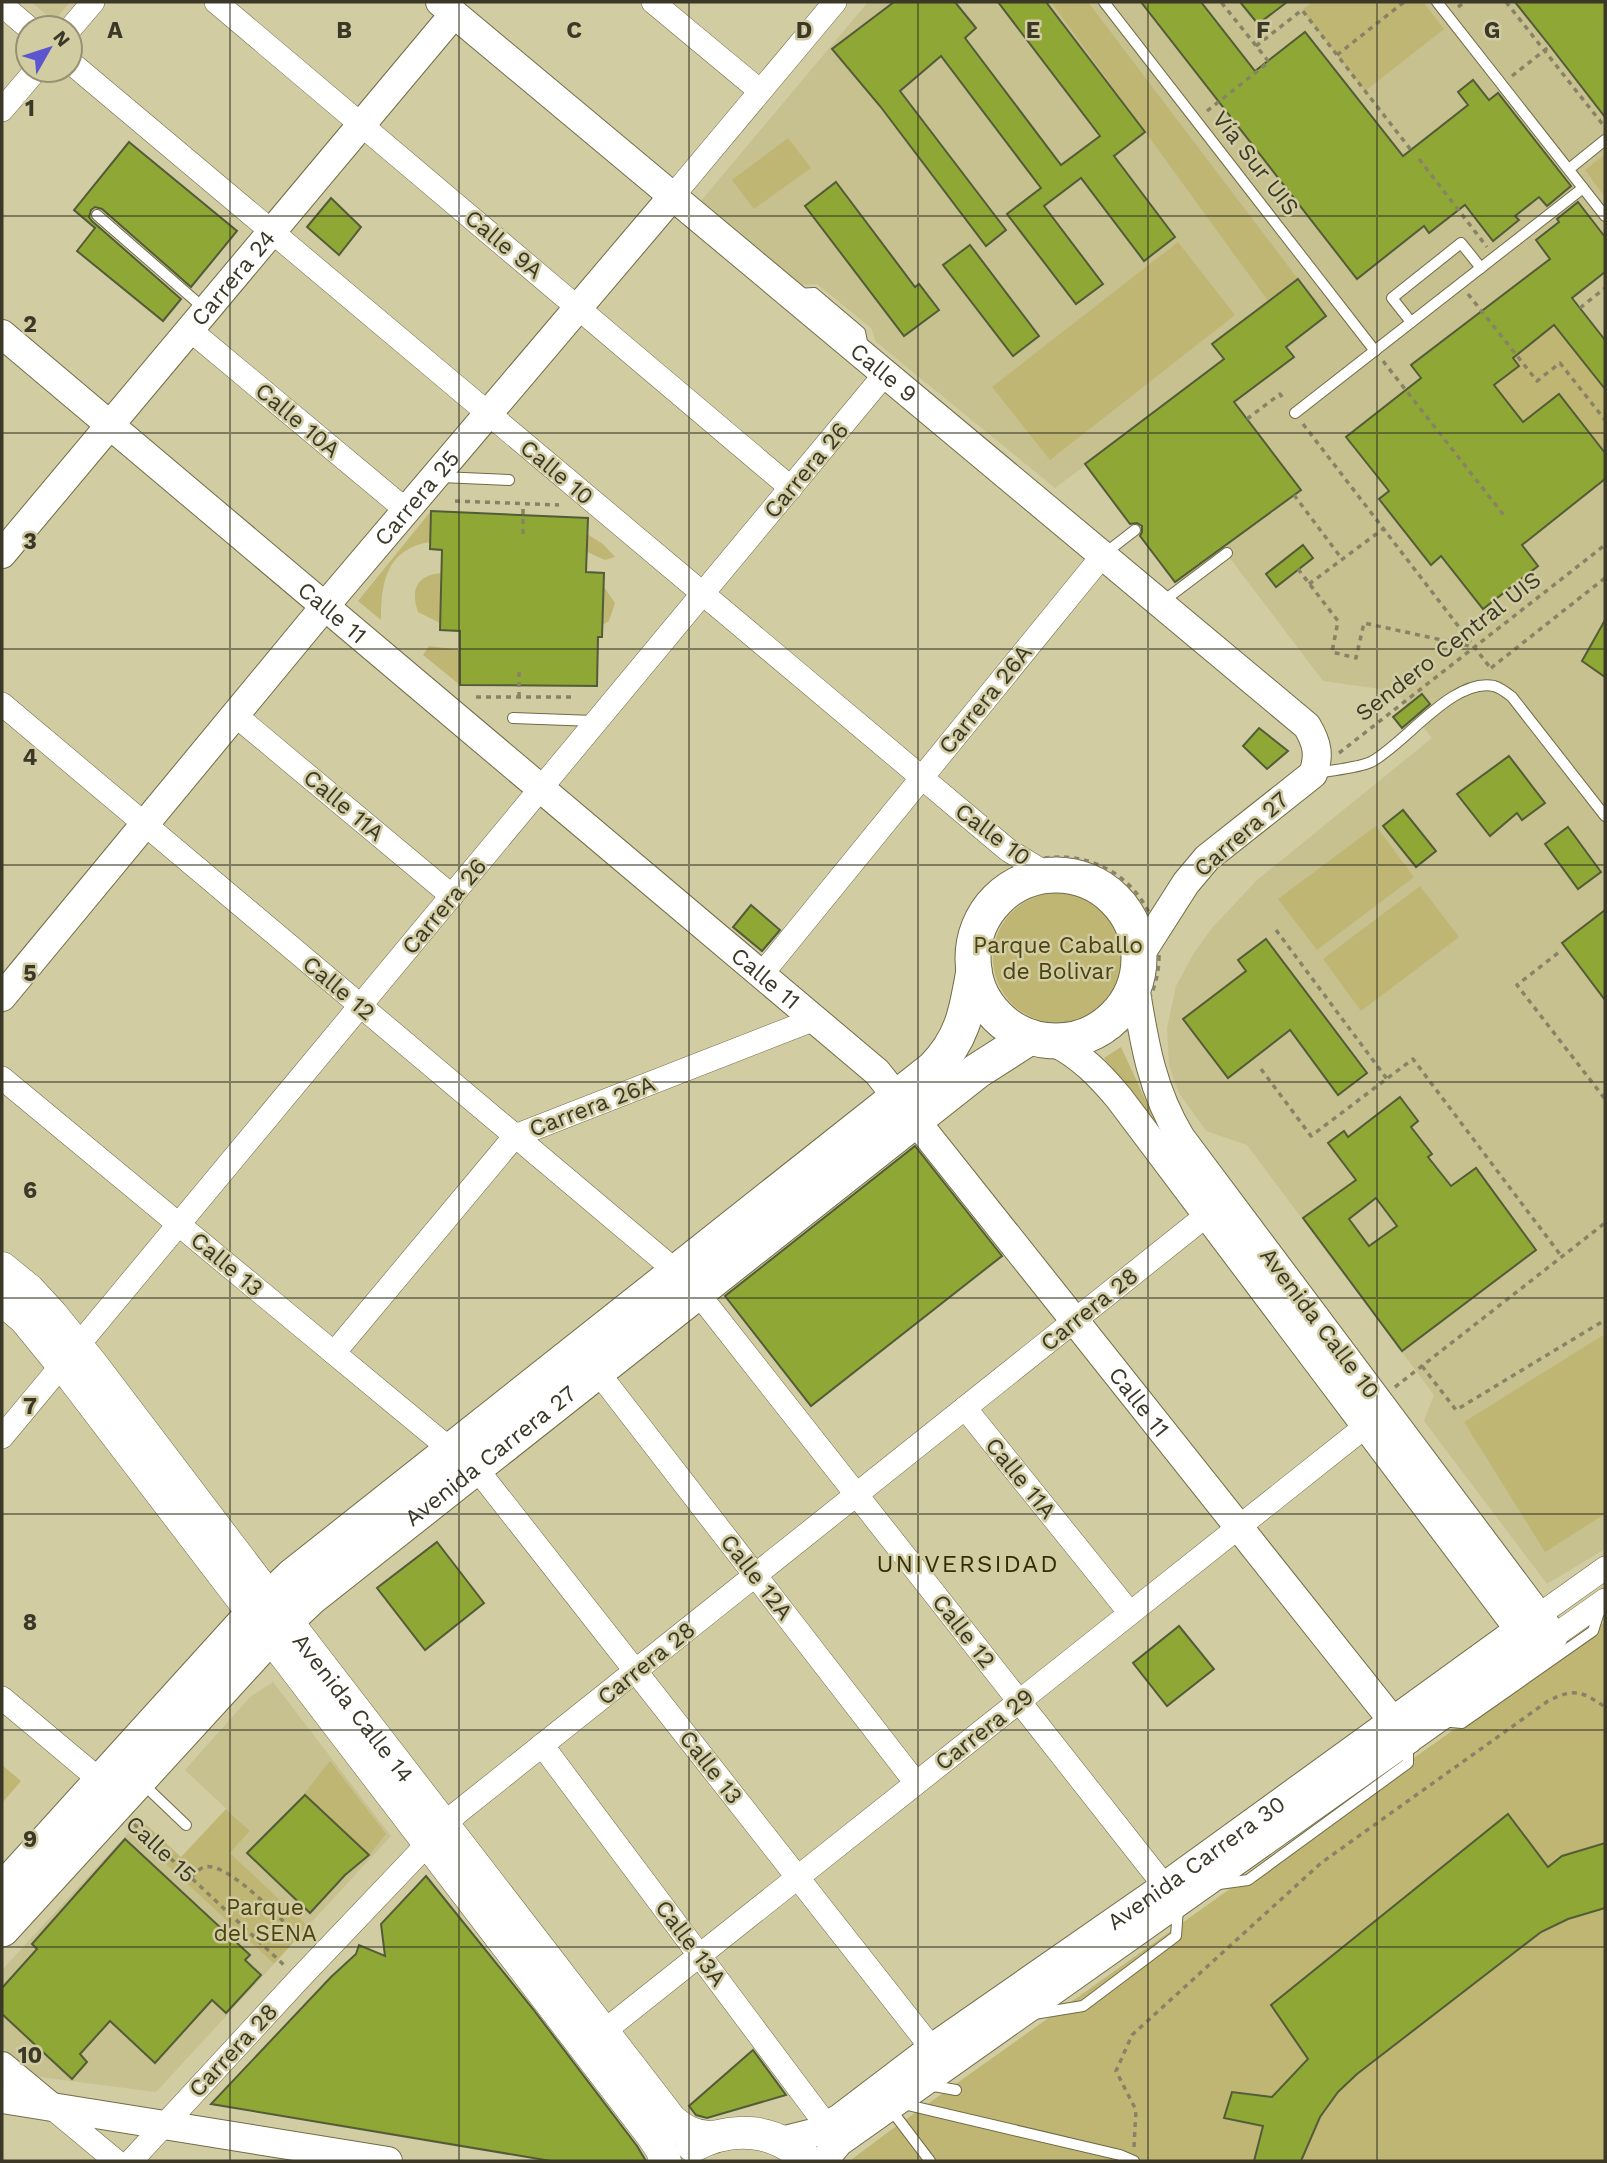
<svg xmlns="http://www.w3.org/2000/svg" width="1607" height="2163" font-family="'Work Sans',sans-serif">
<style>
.built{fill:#c7c08f}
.green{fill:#c0b674}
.building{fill:#8fa734;stroke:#535c38;stroke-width:2;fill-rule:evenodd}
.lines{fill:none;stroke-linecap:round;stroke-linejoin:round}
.service-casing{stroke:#716b45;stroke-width:12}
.minor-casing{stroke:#716b45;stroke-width:24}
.tertiary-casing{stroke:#716b45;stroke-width:30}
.secondary-casing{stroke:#716b45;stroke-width:33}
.primary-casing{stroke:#716b45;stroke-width:37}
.path{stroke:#888366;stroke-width:3.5;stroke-dasharray:5 5;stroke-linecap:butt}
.service{stroke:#fff;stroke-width:10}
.minor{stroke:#fff;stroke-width:23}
.tertiary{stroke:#fff;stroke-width:28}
.secondary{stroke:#fff;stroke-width:32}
.primary{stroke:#fff;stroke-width:35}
.grid{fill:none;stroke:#3b3828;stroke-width:2;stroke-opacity:0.55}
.labels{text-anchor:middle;stroke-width:5;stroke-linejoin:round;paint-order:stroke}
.street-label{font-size:23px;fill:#3b3828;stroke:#d2cca3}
.park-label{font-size:23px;fill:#4b4311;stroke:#d2cca3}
.neighbourhood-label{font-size:24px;letter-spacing:2px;fill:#332d06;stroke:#d2cca3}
.grid-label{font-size:23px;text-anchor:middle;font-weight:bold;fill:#3b3828;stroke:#d2cca3;stroke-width:5;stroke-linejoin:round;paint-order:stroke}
</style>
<rect width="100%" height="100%" fill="#d2cca3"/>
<g class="built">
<polygon points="31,2 70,2 54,21"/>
<polygon points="868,2 1605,2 1605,1549 1547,1584 1424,1421 1434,1395 1247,1145 1206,1131 1179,1093 1169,1066 1167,1028 1176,986 1194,953 1212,928 1257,880 1432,738 1395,691 1323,681 1223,549 1176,584 1086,465 1055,488 876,342 871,328 817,284 797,285 700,202"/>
<polygon points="273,1682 391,1836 308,1926 230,1853 250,1831 185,1770 250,1697"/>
<polygon points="130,1831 274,1964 156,2092 32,2076 2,2047 2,1970"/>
</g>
<g class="green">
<polygon points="1051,2 1088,2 1298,279 1268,301"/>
<polygon points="1313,2 1423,2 1444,29 1365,91 1302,10"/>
<polygon points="788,138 811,168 754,209 732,180"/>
<polygon points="1605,154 1605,197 1585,170"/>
<polygon points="1178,242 1235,315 1050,460 992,387"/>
<polygon points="1554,325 1605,389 1605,453 1559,394 1523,422 1494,385 1519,366 1513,358"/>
<path d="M431 511 430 542C387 549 381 581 381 620L358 601Z"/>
<polygon points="587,534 603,544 615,557 605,560 587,552"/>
<path d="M442 573 440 623 418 612C410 589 417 575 442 573Z"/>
<polygon points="604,587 615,603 609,621 602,625"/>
<polygon points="429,646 460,650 460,685 423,655"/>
<polygon points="1376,826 1414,877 1317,950 1278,899"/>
<polygon points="1420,886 1459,937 1361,1011 1323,959"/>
<circle cx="1058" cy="958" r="65"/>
<polygon points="1121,1047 1158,1127 1104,1058"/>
<polygon points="1605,1334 1605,1514 1545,1552 1464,1422"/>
<polygon points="1605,1622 1605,2161 853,2161 852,2159 891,2130"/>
<polygon points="330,1761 386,1834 369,1855 304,1794"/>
<polygon points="2,1765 21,1781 2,1803"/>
<polygon points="226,1809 250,1831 230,1853 308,1926 274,1964 130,1831 141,1820 181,1857"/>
</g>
<g class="building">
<polygon points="894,2 955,2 976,28 965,38 1061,165 1100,136 998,2 1046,2 1145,132 1114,156 1175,237 1144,261 1081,178 1044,206 1103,284 1076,304 1007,214 1041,188 941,56 900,91 1006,230 986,246 880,106 832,49"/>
<polygon points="1141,2 1201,2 1255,71 1305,32 1403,156 1468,105 1458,92 1473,80 1489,100 1498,93 1571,186 1547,206 1539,197 1515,216 1519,220 1493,241 1465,205 1429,233 1424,226 1357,279"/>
<polygon points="1240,2 1287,2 1258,24"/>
<polygon points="1515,2 1605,2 1605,117 1550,46"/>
<polygon points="129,142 237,231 191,287 102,209 95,207 91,210 89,217 92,221 181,299 163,321 77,251 95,228 74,210"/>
<polygon points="836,182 915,287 919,284 939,310 904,336 805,206"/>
<polygon points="331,198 361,227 339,255 307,227"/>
<polygon points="1578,202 1605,237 1605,272 1572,298 1605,340 1605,389 1554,325 1513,358 1519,366 1494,385 1523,422 1559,394 1605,453 1605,479 1522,545 1538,566 1483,609 1441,556 1431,565 1379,499 1389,491 1346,437 1421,378 1411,365 1550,259 1536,240 1559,222 1557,219"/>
<polygon points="970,245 1039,336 1013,356 943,265"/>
<polygon points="1298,279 1326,316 1286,347 1294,357 1234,402 1301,490 1175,582 1140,536 1142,532 1142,526 1137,523 1130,524 1085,464 1224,359 1212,344"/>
<polygon points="431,511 588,518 586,572 604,573 602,637 598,637 597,686 460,685 460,631 440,630 442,550 430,549"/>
<polygon points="1303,545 1313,558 1276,587 1266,574"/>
<polygon points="1605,620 1605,677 1582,661"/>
<polygon points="1422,694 1430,704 1402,728 1393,717"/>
<polygon points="1259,728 1288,751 1267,769 1243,746"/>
<polygon points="1509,756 1545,803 1522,820 1517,813 1490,836 1457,794"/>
<polygon points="1403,810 1436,851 1416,867 1383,826"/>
<polygon points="1568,827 1601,872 1578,889 1545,844"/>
<polygon points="751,905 780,930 762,951 733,927"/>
<polygon points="1605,910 1605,1000 1562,943"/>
<polygon points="1266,939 1367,1073 1338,1095 1290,1030 1228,1078 1183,1019 1246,971 1238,960"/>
<path d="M1400 1097 1418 1121 1411 1127 1432 1154 1428 1157 1451 1186 1476 1168 1536 1250 1402 1351 1303 1218 1356 1180 1328 1143 1344 1131 1348 1137ZM1376 1198 1397 1226 1369 1246 1349 1219Z"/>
<polygon points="915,1146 1002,1256 811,1406 725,1296"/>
<polygon points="437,1542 484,1603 425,1650 377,1588"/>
<polygon points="1179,1626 1214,1669 1167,1706 1133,1663"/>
<polygon points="305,1795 369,1855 345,1875 310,1913 247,1853"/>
<polygon points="1508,1814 1548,1867 1562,1856 1605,1843 1605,1908 1568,1919 1541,1932 1357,2074 1338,2092 1320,2117 1301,2161 1254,2161 1263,2126 1224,2118 1232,2092 1272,2097 1308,2059 1271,2005"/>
<polygon points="125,1839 250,1955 245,1960 261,1975 226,2013 212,2000 155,2063 110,2021 80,2054 87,2062 72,2079 2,2014 2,1988 37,1949 32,1944"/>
<polygon points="426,1876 533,2009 637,2146 646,2161 551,2161 211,2104 331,1977 356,1954 359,1945 385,1956 381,1924"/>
<polygon points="753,2050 786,2095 707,2118 696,2115 689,2106"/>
</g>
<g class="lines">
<g class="service-casing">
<g id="service">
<polyline points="1104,2 1375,351"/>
<polyline points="1437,2 1605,216"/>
<polyline points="1569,169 1605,140"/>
<polyline points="97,215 206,310"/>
<polyline points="797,294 814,293 860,332 863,347"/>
<polyline points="1411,322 1392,298 1461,243 1481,268"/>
<polyline points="1295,413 1583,188"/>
<polyline points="441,477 509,480"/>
<polyline points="1104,554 1135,530"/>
<polyline points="1162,602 1227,553"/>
<polyline points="513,718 594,721"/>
<path d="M1318 773C1332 770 1358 768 1371 762 1405 744 1453 677 1494 686 1501 688 1507 693 1512 697L1605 816"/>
<polyline points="1441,1721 1462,1723 1593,1631 1600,1609"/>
<polyline points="142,1783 186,1825"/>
<polyline points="1219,1884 1248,1880 1408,1763 1408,1744"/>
<polyline points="1034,2014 1083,2006 1176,1936 1178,1908"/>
<polyline points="928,2085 956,2090"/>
<polyline points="899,2103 1120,2155 1134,2161"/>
<polyline points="889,2107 930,2161"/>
</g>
</g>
<g class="minor-casing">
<g id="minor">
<polyline points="216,2 791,488"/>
<polyline points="653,2 760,91"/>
<polyline points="2,5 29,28"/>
<polyline points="70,29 93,2"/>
<polyline points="70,62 1008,850 1049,875"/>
<polyline points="2,110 36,70"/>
<polyline points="672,197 835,2"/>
<polyline points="190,330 406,510"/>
<polyline points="2,704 677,1272"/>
<polyline points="235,715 452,896"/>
<polyline points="762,974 1103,555"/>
<polyline points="2,1078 451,1450"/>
<polyline points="697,1292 1174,1898"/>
<polyline points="334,1353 515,1136 815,1019"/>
<polyline points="597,1371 916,1783"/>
<polyline points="965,1408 1130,1613"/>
<polyline points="2,1437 885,374"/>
<polyline points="476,1468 941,2060"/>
<polyline points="1539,1615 1605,1568"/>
<polyline points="1554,1636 1605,1600"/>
<polyline points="2,1698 101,1781"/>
<polyline points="542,1745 836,2138"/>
<polyline points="603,2032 1366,1426"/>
<polyline points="51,2107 116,2161"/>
<polyline points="131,2161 299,1979 457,1813 1207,1215"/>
</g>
</g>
<g class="tertiary-casing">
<g id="tertiary">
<path id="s1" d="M440 2 1307 726C1317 743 1320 755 1313 774L1207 858 1186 883 1140 955"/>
<path id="s2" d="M2 334 877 1072 1408 1740"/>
<path id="s3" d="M2 554 454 14"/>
<path id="s4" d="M2 997 325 606 672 197"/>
<path d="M1054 1042C1081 1056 1099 1074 1119 1098L1530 1644"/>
<polyline points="2,2066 49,2105"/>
<polyline points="2,2099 388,2161"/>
<path id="s5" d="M781 2141 813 2133 840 2118 932 2048 1165 1886 1539 1615"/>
<path d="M826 2161 829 2154 839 2142 1554 1636 1181 1138C1151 1089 1144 1041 1135 986"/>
</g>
</g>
<g class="secondary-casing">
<g id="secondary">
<path id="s6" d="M2 1268 29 1290 52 1315 90 1362 307 1648 671 2120C684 2131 693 2136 709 2137"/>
<polyline points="2,1299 25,1319 74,1379 652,2135 662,2150 665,2161"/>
<path d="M693 2146C732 2125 776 2128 808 2161"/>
</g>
</g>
<g class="primary-casing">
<g id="primary">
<circle cx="1056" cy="958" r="83"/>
<path d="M2 1891 253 1614 293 1576 933 1069C963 1039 967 1011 974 970"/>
<path id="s7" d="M2 1929 270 1636 310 1598 977 1071 1030 1037"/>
</g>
</g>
<g class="path">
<polyline points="1506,2 1604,126"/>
<polyline points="1458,7 1465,2"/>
<polyline points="1256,46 1302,10 1411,150"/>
<polyline points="1337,55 1404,2"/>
<polyline points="1512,76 1550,46"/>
<polyline points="1207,111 1269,62 1221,2"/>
<polyline points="1419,159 1487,247"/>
<polyline points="1468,294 1537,381 1560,363 1605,420"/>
<polyline points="1580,308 1605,288"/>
<polyline points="1383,361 1506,518"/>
<polyline points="1247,419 1280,394 1285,401"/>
<polyline points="1303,424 1492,670"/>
<polyline points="1294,495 1342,559"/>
<polyline points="455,501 559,505"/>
<polyline points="523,534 523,504"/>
<polyline points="1298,569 1338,621 1332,652 1356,658 1364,623 1474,647"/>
<polyline points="1309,584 1383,529"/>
<polyline points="1491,668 1605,578"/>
<polyline points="476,697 576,697"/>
<polyline points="519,697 519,668"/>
<polyline points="1339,753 1605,545"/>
<circle cx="1060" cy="956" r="99"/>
<polyline points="1276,930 1387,1079"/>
<polyline points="1558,953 1517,985 1605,1099"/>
<polyline points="1261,1069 1311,1136 1413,1059 1562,1257"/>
<polyline points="1422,1366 1456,1410 1605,1320"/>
<polyline points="1395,1387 1605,1223"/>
<polyline points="134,1824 284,1965"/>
<path d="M191 1877C195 1874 200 1868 204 1867 228 1860 287 1926 304 1942"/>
<path d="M1134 2147 1136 2110 1116 2071 1132 2035 1321 1863 1548 1701C1574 1688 1582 1691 1605 1707"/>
</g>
<use href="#service" class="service"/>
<use href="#minor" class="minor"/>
<use href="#tertiary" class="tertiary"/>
<use href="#secondary" class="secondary"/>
<use href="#primary" class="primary"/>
</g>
<path class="grid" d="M230 2V2161M459 2V2161M689 2V2161M918 2V2161M1148 2V2161M1377 2V2161M2 216H1605M2 433H1605M2 649H1605M2 865H1605M2 1082H1605M2 1298H1605M2 1514H1605M2 1730H1605M2 1947H1605"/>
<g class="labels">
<g class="street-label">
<text transform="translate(1256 163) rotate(52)" y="8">Vía Sur UIS</text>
<text transform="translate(504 244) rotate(40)" y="8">Calle 9A</text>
<text dy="8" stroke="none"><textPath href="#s3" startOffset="360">Carrera 24</textPath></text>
<text dy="8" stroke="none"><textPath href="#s1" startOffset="578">Calle 9</textPath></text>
<text transform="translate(298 420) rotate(40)" y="8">Calle 10A</text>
<text transform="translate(806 470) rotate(-50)" y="8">Carrera 26</text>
<text transform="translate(557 472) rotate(40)" y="8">Calle 10</text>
<text dy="8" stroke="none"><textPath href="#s4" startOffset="649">Carrera 25</textPath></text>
<text dy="8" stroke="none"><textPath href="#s2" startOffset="432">Calle 11</textPath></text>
<text transform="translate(1448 646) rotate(-38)" y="8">Sendero Central UIS</text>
<text transform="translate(985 699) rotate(-51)" y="8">Carrera 26A</text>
<text transform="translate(344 805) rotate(40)" y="8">Calle 11A</text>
<text transform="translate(993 834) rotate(37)" y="8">Calle 10</text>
<text transform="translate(1241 834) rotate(-41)" y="8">Carrera 27</text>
<text transform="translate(444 906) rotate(-50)" y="8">Carrera 26</text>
<text dy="8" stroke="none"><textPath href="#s2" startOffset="999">Calle 11</textPath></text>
<text transform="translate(339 988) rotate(40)" y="8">Calle 12</text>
<text transform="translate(592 1106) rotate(-21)" y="8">Carrera 26A</text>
<text transform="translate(227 1264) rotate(40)" y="8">Calle 13</text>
<text transform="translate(1089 1309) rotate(-39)" y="8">Carrera 28</text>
<text transform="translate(1320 1323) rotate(53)" y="8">Avenida Calle 10</text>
<text dy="8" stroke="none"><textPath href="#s2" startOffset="1566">Calle 11</textPath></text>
<text dy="8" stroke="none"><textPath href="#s7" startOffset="682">Avenida Carrera 27</textPath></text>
<text transform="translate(1021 1478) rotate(51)" y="8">Calle 11A</text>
<text transform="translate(757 1577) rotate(52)" y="8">Calle 12A</text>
<text transform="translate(964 1631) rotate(52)" y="8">Calle 12</text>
<text transform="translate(646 1663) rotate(-39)" y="8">Carrera 28</text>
<text dy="8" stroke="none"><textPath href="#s6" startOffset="564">Avenida Calle 14</textPath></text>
<text transform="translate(984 1729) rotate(-38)" y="8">Carrera 29</text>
<text transform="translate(711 1767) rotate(52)" y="8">Calle 13</text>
<text transform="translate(161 1849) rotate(43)" y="8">Calle 15</text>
<text dy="8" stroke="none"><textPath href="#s5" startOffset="502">Avenida Carrera 30</textPath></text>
<text transform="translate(691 1943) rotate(53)" y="8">Calle 13A</text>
<text transform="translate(233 2050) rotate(-47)" y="8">Carrera 28</text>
</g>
<g class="park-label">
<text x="1058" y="953">Parque Caballo<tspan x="1058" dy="26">de Bolivar</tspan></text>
<text x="265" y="1915">Parque<tspan x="265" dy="26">del SENA</tspan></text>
</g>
<g class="neighbourhood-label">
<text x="968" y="1572">UNIVERSIDAD</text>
</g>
</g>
<g class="grid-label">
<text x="115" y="38">A</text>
<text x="344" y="38">B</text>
<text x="574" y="38">C</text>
<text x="804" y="38">D</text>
<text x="1033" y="38">E</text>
<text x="1263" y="38">F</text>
<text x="1492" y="38">G</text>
<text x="30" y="116">1</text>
<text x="30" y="332">2</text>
<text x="30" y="549">3</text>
<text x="30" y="765">4</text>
<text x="30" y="981">5</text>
<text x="30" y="1198">6</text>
<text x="30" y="1414">7</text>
<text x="30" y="1630">8</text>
<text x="30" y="1847">9</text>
<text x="30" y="2063">10</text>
</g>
<rect width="1607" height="2163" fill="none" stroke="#3b3828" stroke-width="7"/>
<g transform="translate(49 49) rotate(51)"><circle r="33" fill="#d2cca3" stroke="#969172" stroke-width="2"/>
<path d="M0-5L12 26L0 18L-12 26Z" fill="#5b56ce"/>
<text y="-10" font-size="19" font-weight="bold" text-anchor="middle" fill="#3b3828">N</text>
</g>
</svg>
